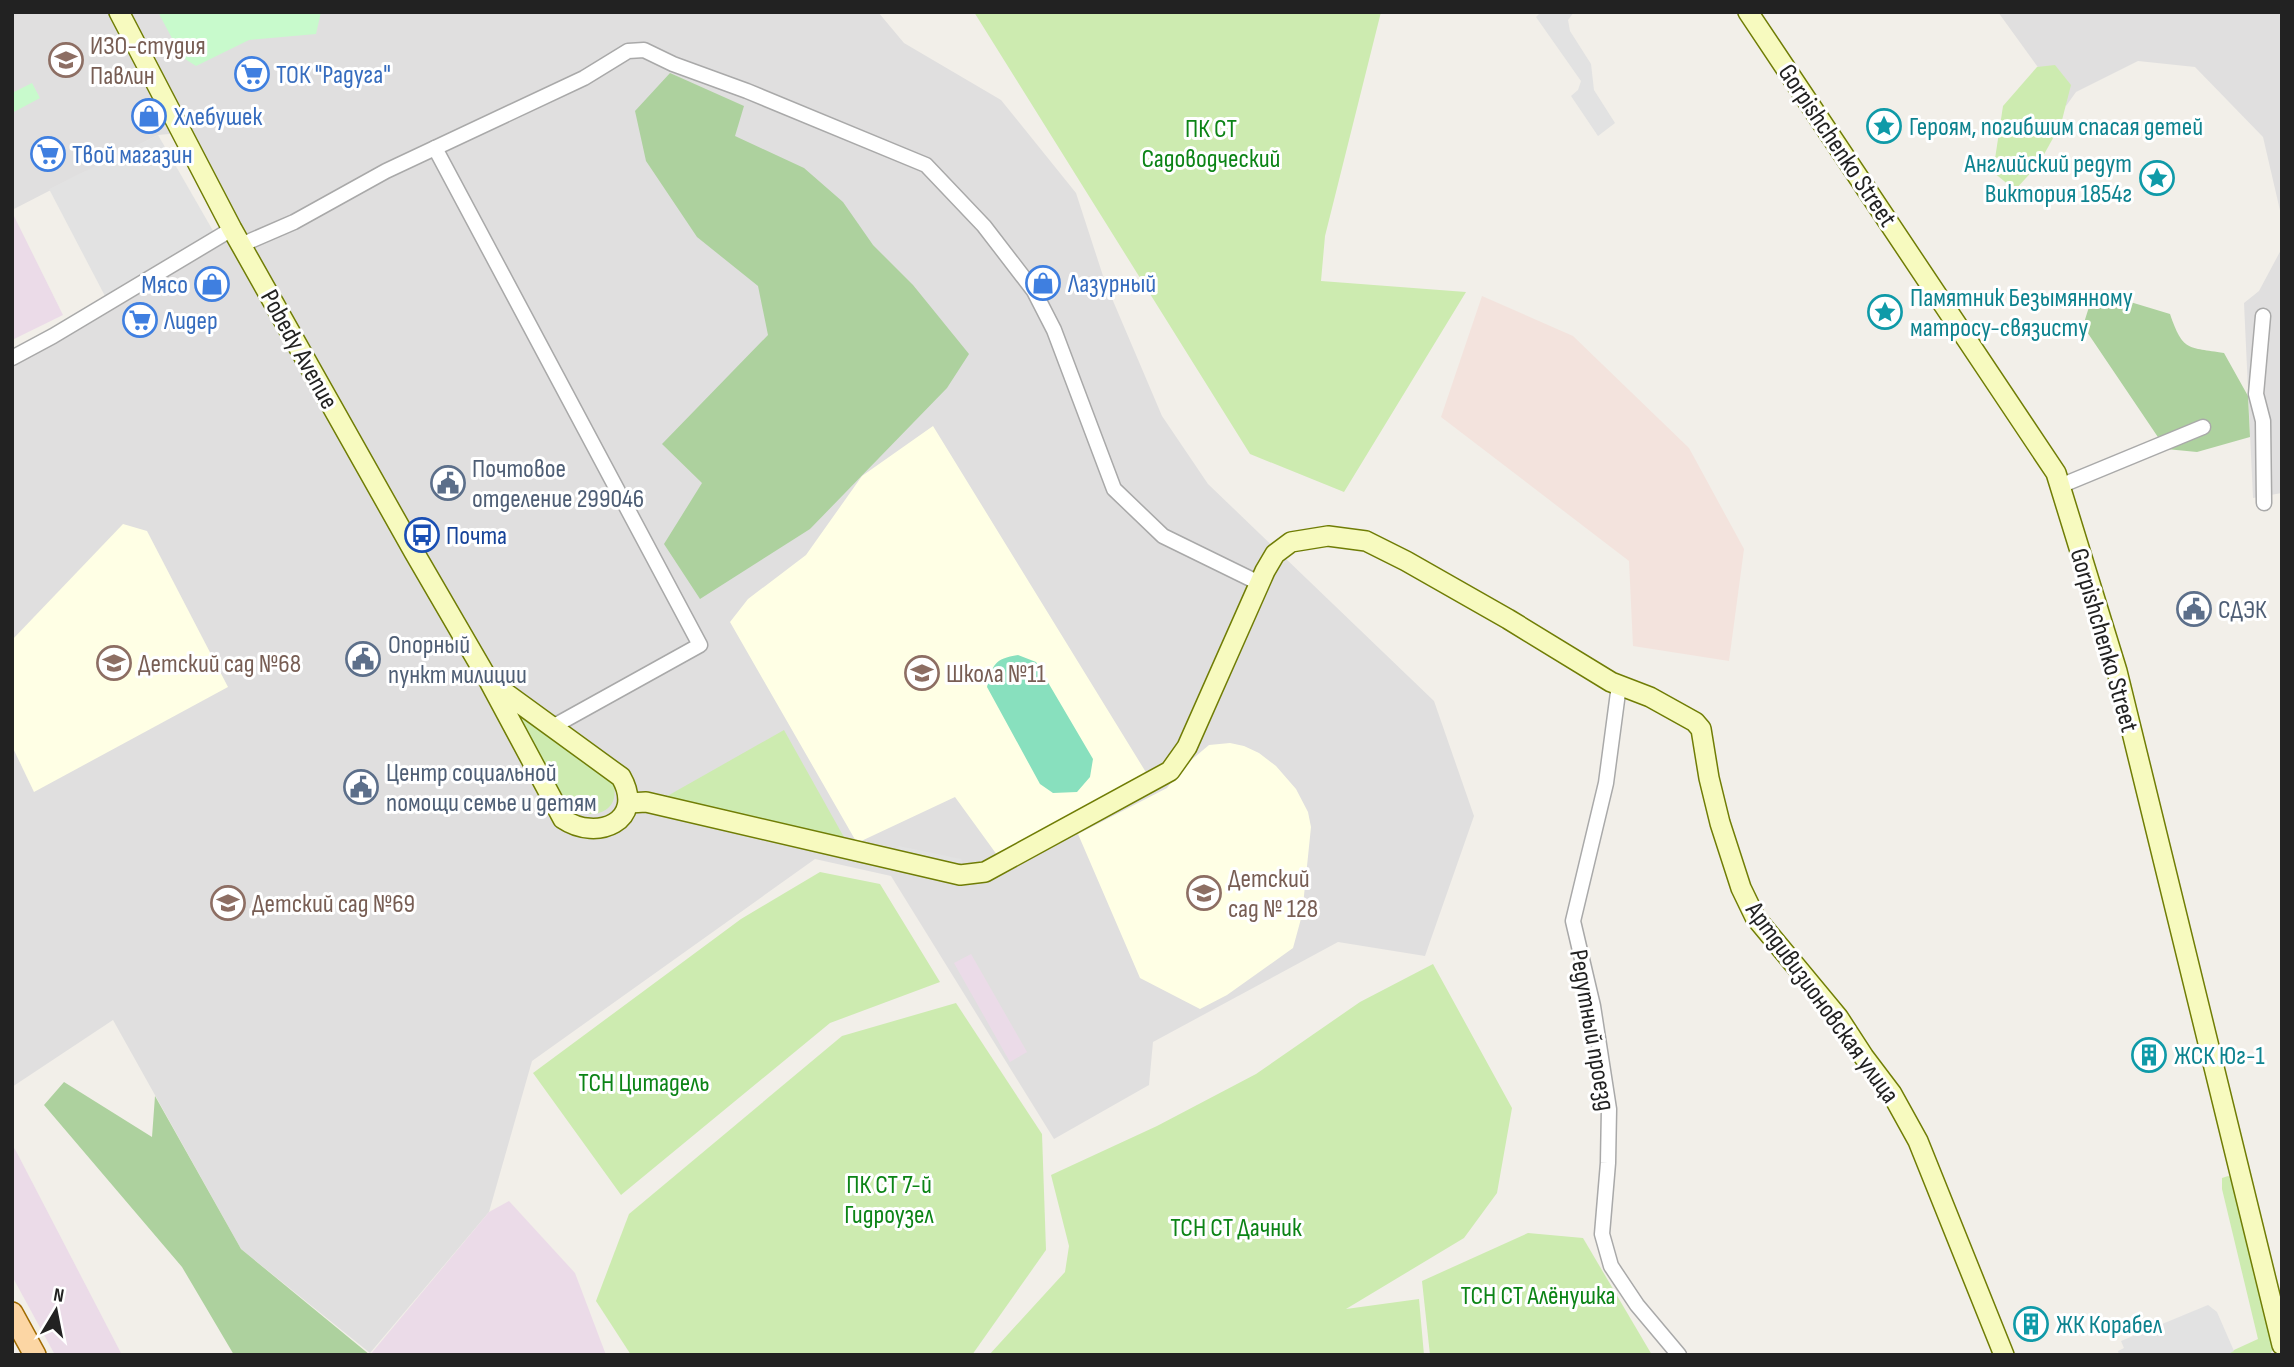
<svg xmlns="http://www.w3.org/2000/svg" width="2294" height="1367" font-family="'Sofia Sans Condensed',sans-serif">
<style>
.residential{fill:#e0dfdf}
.industrial{fill:#ebdbe8}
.education{fill:#ffffe5}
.military{fill:#f3e3dd}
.grass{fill:#cdebb0}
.forest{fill:#add19e}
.park{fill:#c8facc}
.pitch{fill:#88e0be}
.parking{fill:#e2e2e2}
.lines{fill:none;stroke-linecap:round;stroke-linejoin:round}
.street-casing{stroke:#a9a9a9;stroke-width:17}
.secondary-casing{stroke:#707d05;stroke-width:22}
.primary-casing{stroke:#a06b00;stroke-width:24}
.street{stroke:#fff;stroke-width:14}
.secondary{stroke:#f7fabf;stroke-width:19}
.primary{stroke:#fcd6a4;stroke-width:21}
.labels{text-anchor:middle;stroke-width:6;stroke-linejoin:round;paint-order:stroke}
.education-label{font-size:26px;fill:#785e54;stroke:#fff;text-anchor:start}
.shop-label{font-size:26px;fill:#366cbe;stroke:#fff;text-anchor:start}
.culture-label{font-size:26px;fill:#0d838f;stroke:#fff;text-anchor:start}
.park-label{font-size:26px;fill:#0c8416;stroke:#fff}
.street-label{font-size:26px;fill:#222;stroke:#fff}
.service-label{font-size:26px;fill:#4e5e75;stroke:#fff;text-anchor:start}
.transit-label{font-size:26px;fill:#164399;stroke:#fff;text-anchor:start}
</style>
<rect width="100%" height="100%" fill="#f2efe9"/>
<g class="residential">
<polygon points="12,12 878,12 904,43 1001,100 1076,193 1105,282 1162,416 1208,484 1434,701 1474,816 1425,956 1338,942 1153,1042 1149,1085 1054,1139 891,876 815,859 532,1061 489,1212 370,1353 241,1249 113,1020 12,1087 12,358 232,229 180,133 158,135 12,210"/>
<polygon points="1998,12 2282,12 2282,219 2263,137 2195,67 2138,61 2076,92 2066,106"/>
<polygon points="2282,248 2282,493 2253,498 2244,303 2259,291"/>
</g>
<g class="industrial">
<polygon points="12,212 63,315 12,340"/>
<polygon points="971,954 1027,1052 1010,1062 954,963"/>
<polygon points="12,1145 16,1151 122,1355 55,1355 12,1276"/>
<polygon points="509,1201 575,1273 606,1355 370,1355 489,1212"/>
</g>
<g class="education">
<polygon points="933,426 1147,774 1000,859 955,797 857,843 730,622 748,599 806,555 862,476"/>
<polygon points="123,524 147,531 228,687 34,792 12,746 12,640"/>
<polygon points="1230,743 1244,746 1259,753 1276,766 1296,789 1308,812 1311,827 1302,915 1293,948 1227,995 1200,1009 1140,978 1078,834 1167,788 1183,767 1209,745"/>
</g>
<polygon class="military" points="1482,296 1573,336 1689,448 1744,549 1729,661 1633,646 1629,561 1441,417"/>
<g class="grass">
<polygon points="974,12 1381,12 1325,236 1321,281 1466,292 1344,492 1250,454"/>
<polygon points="2055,65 2071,85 2061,124 2038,165 2015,190 1993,172 2003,106 2037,67"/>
<path d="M520 712 613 783C622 812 591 822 570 807L516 718 517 713Z"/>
<polygon points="784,730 845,839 662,799"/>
<polygon points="820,872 880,884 940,982 830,1023 621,1195 533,1073 741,919"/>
<polygon points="1433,964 1512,1108 1497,1193 1464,1238 1346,1309 1419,1299 1424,1355 989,1355 1065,1272 1069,1246 1051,1175 1157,1126 1256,1074 1360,1002"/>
<polygon points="956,1003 1042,1134 1046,1250 972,1355 631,1355 596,1301 629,1214 842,1036"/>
<polygon points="2228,1176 2235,1179 2276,1342 2270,1355 2223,1355 2258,1339 2222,1189 2222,1178"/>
<polygon points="1528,1233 1583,1238 1652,1355 1430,1355 1422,1281"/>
</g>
<g class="forest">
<polygon points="670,73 744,106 735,136 804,168 843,202 873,245 913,285 969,354 947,388 810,529 700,599 664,544 702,483 662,444 768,335 758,286 697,237 646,161 635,111"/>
<path d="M2094 291 2170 314C2183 352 2188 347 2224 353L2248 396 2250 437 2197 452 2166 449 2083 326Z"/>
<polygon points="64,1082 152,1137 155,1096 241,1249 370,1355 234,1355 182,1267 44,1105"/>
</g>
<g class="park">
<polygon points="158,12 321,12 316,34 249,40 196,66 182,57"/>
<polygon points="32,83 40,98 12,113 12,93"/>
</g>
<path class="pitch" d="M1018 655 1036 662 1093 759 1090 777 1077 792 1053 793 1040 784 987 687C993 664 994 659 1018 655Z"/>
<g class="parking">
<polygon points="1541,12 1558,14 1574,12 1568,20 1570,31 1591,64 1594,90 1615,123 1598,136 1571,96 1578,90 1581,81 1536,17"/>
<polygon points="158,135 216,236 105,296 49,189"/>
<polygon points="899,846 961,859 967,873 893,857"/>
<polygon points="2208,1305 2217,1312 2234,1351 2226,1355 2119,1355 2118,1351 2124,1348 2121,1341"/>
</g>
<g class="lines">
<g class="street-casing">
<g id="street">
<polyline points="435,148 700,645 554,726"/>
<polyline points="241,245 294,222 386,171 584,78 628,51 644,50 673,64 747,91 926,165 984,226 1034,291 1054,330 1114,489 1163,536 1259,583"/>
<polyline points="2263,316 2256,394 2263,421 2264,503"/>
<polyline points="12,358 53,336 232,229"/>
<polyline points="2060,486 2203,427"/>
<polyline points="1619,685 1606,783 1573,921 1593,1006 1609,1109 1608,1163 1602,1234 1611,1266 1637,1305 1679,1355"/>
</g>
</g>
<g class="secondary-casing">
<g id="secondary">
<path d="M119 12 232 229 414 552 489 681 563 819C597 842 646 821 621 777L489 681"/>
<polyline points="1748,12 2056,473 2117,671 2282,1345"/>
<polyline points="629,803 646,802 960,875 985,872 1170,771 1187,747 1265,571 1275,554 1291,542 1328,536 1366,541 1406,561 1508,619 1611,682 1650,697 1695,722 1701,729 1709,778 1720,823 1741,888 1755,917 1838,1017 1864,1057 1892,1094 1918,1141 2004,1355"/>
</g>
</g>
<g class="primary-casing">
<polyline id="primary" points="12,1313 35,1355"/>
</g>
<use href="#street" class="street"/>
<use href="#secondary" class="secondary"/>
<use href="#primary" class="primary"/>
</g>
<defs>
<g id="school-ring" transform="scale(1.75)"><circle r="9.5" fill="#fff" stroke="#8d6e63" stroke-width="1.5"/><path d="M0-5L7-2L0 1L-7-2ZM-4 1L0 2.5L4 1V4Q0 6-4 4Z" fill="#8d6e63"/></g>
<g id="supermarket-ring" transform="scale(1.75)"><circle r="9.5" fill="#fff" stroke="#3f7fe0" stroke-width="1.5"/><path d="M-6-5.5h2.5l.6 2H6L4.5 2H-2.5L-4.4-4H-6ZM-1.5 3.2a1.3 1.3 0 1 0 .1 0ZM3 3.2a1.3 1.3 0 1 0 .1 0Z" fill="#3f7fe0"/></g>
<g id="shop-ring" transform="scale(1.75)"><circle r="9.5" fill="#fff" stroke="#3f7fe0" stroke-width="1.5"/><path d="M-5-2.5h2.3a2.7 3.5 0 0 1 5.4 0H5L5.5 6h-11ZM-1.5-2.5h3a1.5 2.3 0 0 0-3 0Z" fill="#3f7fe0"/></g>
<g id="sight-ring" transform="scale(1.75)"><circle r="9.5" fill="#fff" stroke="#0f9aa8" stroke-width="1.5"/><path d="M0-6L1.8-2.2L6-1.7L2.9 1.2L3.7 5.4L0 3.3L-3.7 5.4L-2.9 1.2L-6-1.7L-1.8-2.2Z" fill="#0f9aa8"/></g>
<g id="civic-ring" transform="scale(1.75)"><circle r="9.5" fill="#fff" stroke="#5c6f8a" stroke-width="1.5"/><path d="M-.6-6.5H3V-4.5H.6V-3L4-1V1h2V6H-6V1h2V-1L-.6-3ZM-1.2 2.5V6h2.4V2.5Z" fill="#5c6f8a"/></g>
<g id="bus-ring" transform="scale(1.75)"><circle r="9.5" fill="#fff" stroke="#1a4fb4" stroke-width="1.5"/><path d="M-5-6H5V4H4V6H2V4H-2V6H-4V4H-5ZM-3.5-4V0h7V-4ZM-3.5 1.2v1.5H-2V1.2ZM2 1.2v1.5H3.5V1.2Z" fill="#1a4fb4"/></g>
<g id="building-ring" transform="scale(1.75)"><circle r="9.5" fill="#fff" stroke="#0f9aa8" stroke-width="1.5"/><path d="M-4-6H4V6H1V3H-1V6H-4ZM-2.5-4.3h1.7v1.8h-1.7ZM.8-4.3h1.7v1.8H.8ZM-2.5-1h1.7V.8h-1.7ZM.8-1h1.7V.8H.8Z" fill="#0f9aa8"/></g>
</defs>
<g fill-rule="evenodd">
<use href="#school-ring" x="66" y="60"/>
<use href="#supermarket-ring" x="252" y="74"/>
<use href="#shop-ring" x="149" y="116"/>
<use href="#sight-ring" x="1884" y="126"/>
<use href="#supermarket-ring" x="48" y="154"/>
<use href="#sight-ring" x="2157" y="178"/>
<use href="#shop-ring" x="1043" y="283"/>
<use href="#shop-ring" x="212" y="284"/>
<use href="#sight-ring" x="1885" y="312"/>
<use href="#supermarket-ring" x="140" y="320"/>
<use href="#civic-ring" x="448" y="483"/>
<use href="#bus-ring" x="422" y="535"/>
<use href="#civic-ring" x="2194" y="609"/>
<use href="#civic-ring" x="363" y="659"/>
<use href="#school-ring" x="114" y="663"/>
<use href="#school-ring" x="922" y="673"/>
<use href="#civic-ring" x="361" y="787"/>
<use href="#school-ring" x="1204" y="893"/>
<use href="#school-ring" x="228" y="903"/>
<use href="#building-ring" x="2149" y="1055"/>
<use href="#building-ring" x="2031" y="1324"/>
</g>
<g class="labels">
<g class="education-label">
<text x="90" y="54">ИЗО-студия<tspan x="90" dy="30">Павлин</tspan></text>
<text x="138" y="672">Детский сад №68</text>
<text x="946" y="682">Школа №11</text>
<text x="1228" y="887">Детский<tspan x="1228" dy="30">сад № 128</tspan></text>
<text x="252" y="912">Детский сад №69</text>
</g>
<g class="shop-label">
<text x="276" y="83">ТОК "Радуга"</text>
<text x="174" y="125">Хлебушек</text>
<text x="72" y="163">Твой магазин</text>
<text x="1068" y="292">Лазурный</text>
<text x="188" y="293" text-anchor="end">Мясо</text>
<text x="164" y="329">Лидер</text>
</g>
<g class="culture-label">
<text x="1909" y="135">Героям, погибшим спасая детей</text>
<text x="2132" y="172" text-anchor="end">Английский редут<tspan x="2132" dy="30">Виктория 1854г</tspan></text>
<text x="1910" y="306">Памятник Безымянному<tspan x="1910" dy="30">матросу-связисту</tspan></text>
<text x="2174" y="1064">ЖСК Юг-1</text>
<text x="2056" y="1333">ЖК Корабел</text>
</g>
<g class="park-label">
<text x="1211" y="137">ПК СТ<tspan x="1211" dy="30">Садоводческий</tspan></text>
<text x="644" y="1091">ТСН Цитадель</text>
<text x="889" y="1193">ПК СТ 7-й<tspan x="889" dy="30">Гидроузел</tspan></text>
<text x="1236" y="1236">ТСН СТ Дачник</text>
<text x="1538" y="1304">ТСН СТ Алёнушка</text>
</g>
<g class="street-label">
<text transform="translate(1838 145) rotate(56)" y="9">Gorpishchenko Street</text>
<text transform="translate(300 349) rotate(61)" y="9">Pobedy Avenue</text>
<text transform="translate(2105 640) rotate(74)" y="9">Gorpishchenko Street</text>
<text transform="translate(1823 1002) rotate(54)" y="9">Артдивизионовская улица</text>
<text transform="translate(1593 1030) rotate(80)" y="9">Редутный проезд</text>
</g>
<g class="service-label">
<text x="472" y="477">Почтовое<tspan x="472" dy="30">отделение 299046</tspan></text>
<text x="2218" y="618">СДЭК</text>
<text x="388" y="653">Опорный<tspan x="388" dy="30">пункт милиции</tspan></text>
<text x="386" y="781">Центр социальной<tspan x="386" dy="30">помощи семье и детям</tspan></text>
</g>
<g class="transit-label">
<text x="446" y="544">Почта</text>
</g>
</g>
<rect width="2294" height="1367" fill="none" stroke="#222222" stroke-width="28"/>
<g transform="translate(56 1311) rotate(10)" stroke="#ffffff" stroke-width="5" paint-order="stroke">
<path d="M0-5L12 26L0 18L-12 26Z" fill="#222222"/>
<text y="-10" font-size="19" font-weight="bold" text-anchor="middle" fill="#222222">N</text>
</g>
</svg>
